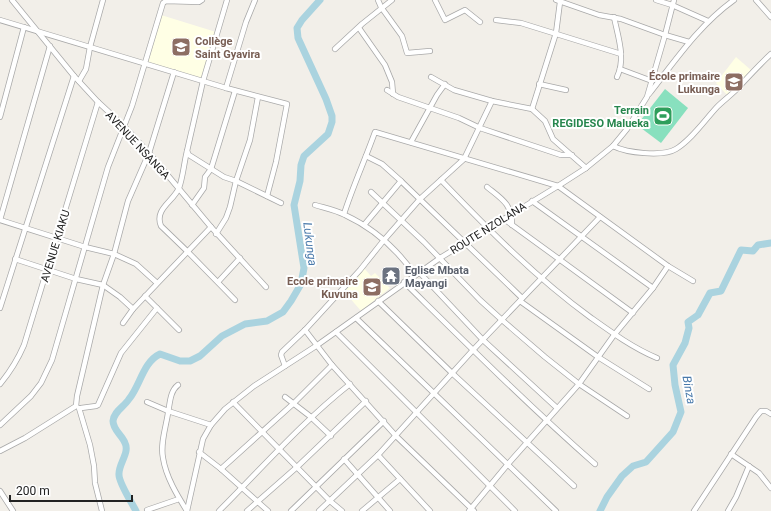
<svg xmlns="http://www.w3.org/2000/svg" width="771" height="511" font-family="Roboto,sans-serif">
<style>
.education{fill:#ffffe5}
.pitch{fill:#88e0be}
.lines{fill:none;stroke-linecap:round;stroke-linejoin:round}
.river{stroke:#aad3df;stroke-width:7}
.minor-casing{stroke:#a9a9a9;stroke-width:6}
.minor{stroke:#fff;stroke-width:4.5}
.labels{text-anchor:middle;stroke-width:4;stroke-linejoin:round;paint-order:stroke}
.education-label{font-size:11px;font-weight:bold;fill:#785e54;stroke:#fff;text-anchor:end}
.leisure-label{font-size:11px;font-weight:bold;fill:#27864d;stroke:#fff;text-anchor:end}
.street-label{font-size:11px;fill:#222;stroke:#fff}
.worship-label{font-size:11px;font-weight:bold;fill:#5b616d;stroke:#fff;text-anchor:start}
.water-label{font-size:12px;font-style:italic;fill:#4a7aab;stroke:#fff}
</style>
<rect width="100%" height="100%" fill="#f2efe9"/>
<g class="education">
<polygon points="161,15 216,32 202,78 148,63"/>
<polygon points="736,57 751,70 728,96 716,83"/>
<polygon points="364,268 371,276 375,273 390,288 361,311 342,289"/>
</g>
<polygon class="pitch" points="665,89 688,108 661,143 637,125"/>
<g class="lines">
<g class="river">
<path d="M136 511C132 503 119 483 119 475 118 464 130 453 125 443 122 435 113 430 113 421 114 411 124 407 129 399 140 386 143 362 160 354L180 361H190L200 356 222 336 245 324 267 321 283 312 291 301 301 284 304 268 294 205 300 181 301 165 304 156 328 134 332 122V116L326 99 298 38 297 28 302 20 320 0"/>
<polyline points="600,511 607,497 622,476 633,466 646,462 673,432 681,412 675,385 673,365 685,343 689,328 688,322 698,315 710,293 721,291 741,250 753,251 758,245 771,243"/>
</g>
<g class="minor-casing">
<g id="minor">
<polyline points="12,0 74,76 98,102 124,126 149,153 211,227 266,287"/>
<polyline points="227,0 203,81 187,151 189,155 224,177 236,181 281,203"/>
<polyline points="378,0 381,7 402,36 407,53 430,51"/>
<polyline points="435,0 445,20 465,10 480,22"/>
<polyline points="556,0 599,15 621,19 665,35 689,42"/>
<polyline points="656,0 672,5 708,21"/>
<polyline points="756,0 771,17"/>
<path d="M614 17C618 37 626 58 617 77"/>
<polyline points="0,20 226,88 287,104 276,162 267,196"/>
<polyline points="496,20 521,23 621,54"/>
<polyline points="359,28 385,65 392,82 393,94"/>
<polyline points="50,46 0,220 85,247 114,254 136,264 157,283"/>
<polyline points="335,49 362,24 392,0"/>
<polyline points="620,69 652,81"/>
<polyline points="431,77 454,90 492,101 532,109 545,121 553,139 586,168"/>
<polyline points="79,81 86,69 90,47 103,0"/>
<polyline points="539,84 566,90"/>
<polyline points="226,88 246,22 255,0"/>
<polyline points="387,90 398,97 459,118 480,128 561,155 572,155"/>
<path d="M649 94C675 61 699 25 734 0"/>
<polyline points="532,109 556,33 560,2"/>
<polyline points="0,117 24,27"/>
<polyline points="411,142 437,95 445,84"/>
<path d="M613 146C627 153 663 157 676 149 692 139 704 121 717 107 723 101 731 95 737 89 748 77 759 65 771 54"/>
<path d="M187 151C184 163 183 177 179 188 173 202 154 209 161 226L188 252 235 300"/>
<polyline points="366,156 382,164 401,181 522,298"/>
<path d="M441 180C488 229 535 277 590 317 611 332 633 348 657 358"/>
<path d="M487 187C502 199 512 204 512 225"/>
<polyline points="371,192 424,242 480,300 502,320 545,357 579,384 627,416"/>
<polyline points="532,201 653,288"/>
<polyline points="192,205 204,188 205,177 211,169 235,91"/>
<path d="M315 205C325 208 336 210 345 215 373 228 397 249 415 275"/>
<path d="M344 214C353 186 365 160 375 132L558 186 668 266 693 281"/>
<polyline points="504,219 633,313"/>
<polyline points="364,225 401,181"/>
<polyline points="216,234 226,218 230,207 236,181 250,140 258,97"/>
<polyline points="15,259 76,279 103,285 120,297 133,309"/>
<polyline points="419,272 483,340 557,408"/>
<polyline points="218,282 240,258"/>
<path d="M404 282C467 344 529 406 595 464"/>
<polyline points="145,296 179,330"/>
<polyline points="378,301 452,373 574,486"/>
<polyline points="520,301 598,357 649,389"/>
<polyline points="0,308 74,76"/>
<polyline points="356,318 556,511"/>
<polyline points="123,323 133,309 211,227"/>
<polyline points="305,330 332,365 396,436 474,511"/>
<polyline points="336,332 515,511"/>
<polyline points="285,366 281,355 282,352 305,330 360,270 384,240 420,199 464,159 492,101"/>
<path d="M0 384C10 372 18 359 24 345L98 102"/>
<path d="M178 385C170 391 170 403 168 413 166 427 160 444 163 458 166 477 177 495 187 511"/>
<polyline points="285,397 311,417 331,436"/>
<polyline points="147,402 168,411 211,425"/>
<polyline points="233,402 330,501 342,511"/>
<polyline points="76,406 77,396 103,285 114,254 128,201 149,153 174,72"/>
<polyline points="79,408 90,445 94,466 95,483 102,511"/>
<polyline points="81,408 96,406 98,405 121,353 157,308"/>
<polyline points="0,425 31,396 41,383 52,360 108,167 132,106 163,3 166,1 199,2 202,0"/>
<polyline points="0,451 25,438 76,406"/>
<polyline points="199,452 221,469 268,511"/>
<polyline points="731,454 759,473 771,488"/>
<polyline points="378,455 430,511"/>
<polyline points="344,459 390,511"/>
<polyline points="221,469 294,403 332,365"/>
<polyline points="0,491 13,511"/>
<polyline points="147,510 179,499"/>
<polyline points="187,511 203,439 211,425 225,409 254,386 316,346 440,258 558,186 586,168 613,146 627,129 647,97 665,35 674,0"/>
<path d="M219 511C262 468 302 422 350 384"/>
<polyline points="247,511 297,467 366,401"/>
<polyline points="291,511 384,421"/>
<polyline points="319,511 378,455 473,350 600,217"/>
<polyline points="362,511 400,479"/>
<polyline points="469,511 508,464 579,384 614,335 653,288 668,266"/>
<polyline points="694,511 756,417 761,411 766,411 771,414"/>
<polyline points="728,511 736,497 749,466"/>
</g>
</g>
<use href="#minor" class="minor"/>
</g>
<defs>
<g id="school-square" transform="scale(1)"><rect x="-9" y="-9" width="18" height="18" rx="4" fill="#8d6e63" stroke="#fff"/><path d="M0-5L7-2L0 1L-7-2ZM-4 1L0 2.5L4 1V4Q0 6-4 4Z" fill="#fff"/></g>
<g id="stadium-square" transform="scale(1)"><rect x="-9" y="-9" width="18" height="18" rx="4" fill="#2e9e5b" stroke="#fff"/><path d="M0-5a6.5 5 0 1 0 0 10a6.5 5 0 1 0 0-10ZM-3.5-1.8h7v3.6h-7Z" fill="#fff"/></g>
<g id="temple-square" transform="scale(1)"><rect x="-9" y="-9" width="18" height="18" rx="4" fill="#6b7280" stroke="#fff"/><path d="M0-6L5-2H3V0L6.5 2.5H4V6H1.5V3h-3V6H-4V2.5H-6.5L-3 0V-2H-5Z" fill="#fff"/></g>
</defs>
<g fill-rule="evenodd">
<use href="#school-square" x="181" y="47"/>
<use href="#school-square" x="734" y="82"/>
<use href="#stadium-square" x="663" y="116"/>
<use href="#temple-square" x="391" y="276"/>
<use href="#school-square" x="372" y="287"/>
</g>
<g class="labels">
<g class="education-label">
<text x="195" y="45" text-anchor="start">Collège<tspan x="195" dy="13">Saint Gyavira</tspan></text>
<text x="720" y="80">École primaire<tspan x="720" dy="13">Lukunga</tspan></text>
<text x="358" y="285">Ecole primaire<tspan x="358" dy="13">Kuvuna</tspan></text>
</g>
<g class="leisure-label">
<text x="649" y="114">Terrain<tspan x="649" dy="13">REGIDESO Malueka</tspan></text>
</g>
<g class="street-label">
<text transform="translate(138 145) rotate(47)" y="4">AVENUE NSANGA</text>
<text transform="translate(488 228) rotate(-32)" y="4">ROUTE NZOLANA</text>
<text transform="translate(55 246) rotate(-73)" y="4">AVENUE KIAKU</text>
</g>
<g class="worship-label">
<text x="405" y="274">Eglise Mbata<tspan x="405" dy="13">Mayangi</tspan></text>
</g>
<g class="water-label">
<text transform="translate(310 244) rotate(83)" y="4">Lukunga</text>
<text transform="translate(689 390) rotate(80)" y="4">Binza</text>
</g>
</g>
<path d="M10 495v6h122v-6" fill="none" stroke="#222222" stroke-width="2"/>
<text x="16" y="495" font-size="12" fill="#222222" stroke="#ffffff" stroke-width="3" paint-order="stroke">200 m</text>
</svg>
